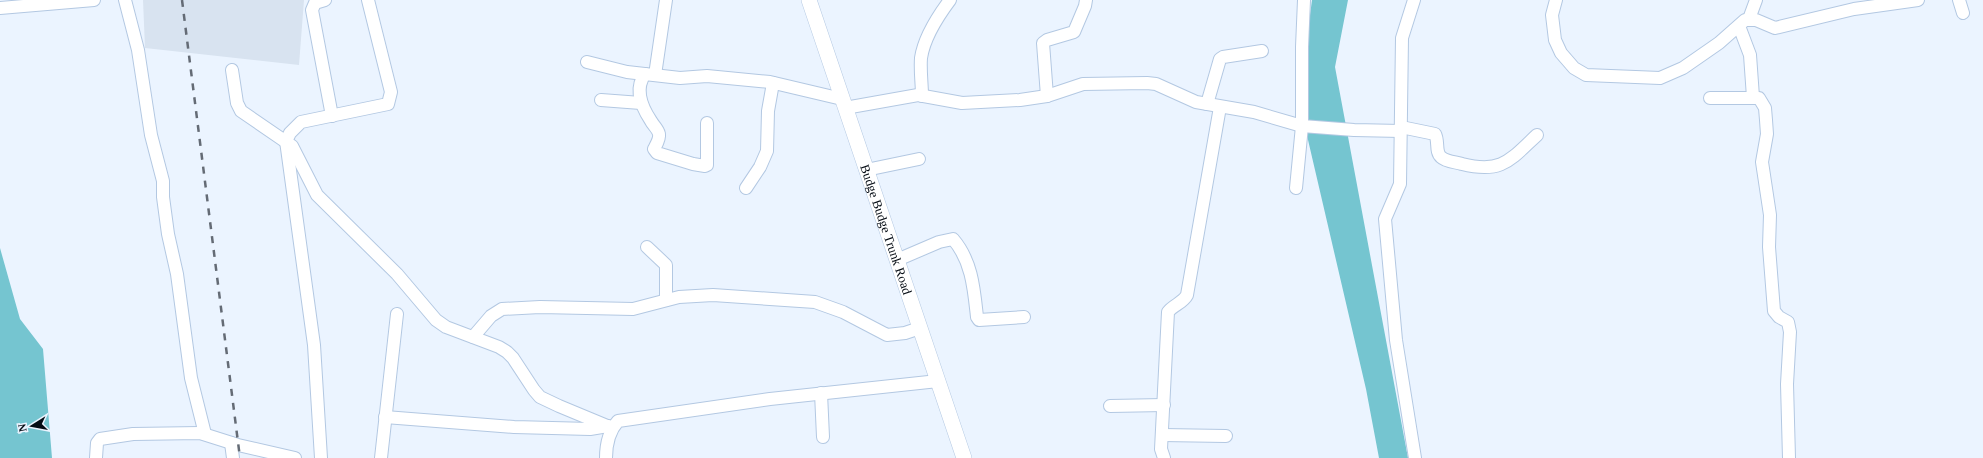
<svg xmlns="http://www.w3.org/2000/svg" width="1983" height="458" font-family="Georgia,serif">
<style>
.built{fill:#d8e3f0}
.water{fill:#75c5d0}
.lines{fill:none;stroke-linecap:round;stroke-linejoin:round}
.minor-casing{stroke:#b3c8e2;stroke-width:14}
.major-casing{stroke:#b3c8e2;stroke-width:16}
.minor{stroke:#fff;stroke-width:12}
.major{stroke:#fff;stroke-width:15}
.rail{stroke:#646b75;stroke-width:2.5;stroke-dasharray:7 7;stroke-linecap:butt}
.labels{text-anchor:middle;stroke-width:4;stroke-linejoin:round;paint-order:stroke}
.street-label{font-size:13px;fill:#060d15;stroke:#ebf4ff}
</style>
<rect width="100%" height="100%" fill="#ebf4ff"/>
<polygon class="built" points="143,0 304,0 299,65 145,48"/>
<g class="water">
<polygon points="1312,0 1348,0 1335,67 1408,458 1379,458 1366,389 1305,127 1304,60"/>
<polygon points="0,248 20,319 43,349 52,458 0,458"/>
</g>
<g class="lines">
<g class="minor-casing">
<g id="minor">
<polyline points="125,0 138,50 151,135 163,181 163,197 168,234 177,274 191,378 205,434"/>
<polyline points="325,0 315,3 312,10 332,116"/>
<polyline points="1414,0 1402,38 1400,184 1385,219 1396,340 1415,458"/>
<polyline points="1556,0 1552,15 1555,40 1561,53 1574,68 1586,75 1660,78 1683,68 1719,43 1745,20 1756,20 1775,28 1854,9 1918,0"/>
<polyline points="1959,0 1963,13"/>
<polyline points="0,8 94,0"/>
<polyline points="1749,19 1756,0"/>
<polyline points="1739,26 1750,55 1753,97"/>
<polyline points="587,62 627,72 680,78 707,76 770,82 842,99"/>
<polyline points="232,70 237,103 241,111 292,146 317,195 397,274 436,320 446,327 499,347 507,352 513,358 534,390 540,397 559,406 612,428"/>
<path d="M645 74C634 89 641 106 651 121 653 125 658 129 659 134 660 139 656 145 654 149L657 153 693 164 705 166 707 165V123"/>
<polyline points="655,75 666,0"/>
<path d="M922 96C922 84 920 71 921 58 924 38 938 16 950 0"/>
<polyline points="1047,96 1043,43 1047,40 1074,32 1085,6 1086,0"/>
<polyline points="1710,98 1759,98 1765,108 1766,120 1767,134 1762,162 1770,215 1769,247 1774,311 1779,317 1788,322 1790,332 1787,384 1789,458"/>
<polyline points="601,100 641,103"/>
<polyline points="1207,104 1220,59 1223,57 1262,51"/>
<polyline points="845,108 918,95 962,103 1020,100 1047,96 1083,84 1147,83 1156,84 1196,102 1254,112 1302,126 1354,130 1401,131"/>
<path d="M1401 127 1435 134C1439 141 1435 152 1441 157 1446 162 1456 162 1462 164 1502 174 1510 160 1537 135"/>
<polyline points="866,170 919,159"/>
<polyline points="746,188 760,167 767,151 768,111 773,83"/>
<polyline points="1296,188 1302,126 1302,47 1304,0"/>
<polyline points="647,247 666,265 666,300"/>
<path d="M897 260 939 242 953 239C972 261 974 289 977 317L979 320 1024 317"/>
<polyline points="473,337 491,316 502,309 540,307 633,309 679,297 713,295 815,302 843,312 887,335 905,333 920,328"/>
<polyline points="821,393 823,437"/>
<polyline points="1110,406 1164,405"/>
<polyline points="385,417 514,427 590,429 608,426"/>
<polyline points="1162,435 1226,436"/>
<polyline points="231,443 233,458"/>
<polyline points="96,458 97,443 100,439 133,434 200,433 238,445 295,458"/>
<polyline points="321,458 314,345 286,141 290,133 301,122 388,104 391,92 368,0"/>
<polyline points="381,458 397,314"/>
<path d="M606 458C606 444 609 431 618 421L770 399 938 381"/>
<path d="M1164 458 1161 449 1168 312C1173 305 1183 303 1187 295L1220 107"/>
</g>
</g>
<g class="major-casing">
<g id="major">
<path id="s1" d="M809 0 964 458"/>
</g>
</g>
<use href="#minor" class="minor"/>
<use href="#major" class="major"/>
<polyline class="rail" points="182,0 240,458"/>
</g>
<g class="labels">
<g class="street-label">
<text dy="5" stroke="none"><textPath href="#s1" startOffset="242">Budge Budge Trunk Road</textPath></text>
</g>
</g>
<g transform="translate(32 426) rotate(259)" stroke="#ebf4ff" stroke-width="3" paint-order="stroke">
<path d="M0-3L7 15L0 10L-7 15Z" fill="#060d15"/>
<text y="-6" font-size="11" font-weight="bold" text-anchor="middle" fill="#060d15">N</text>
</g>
</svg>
